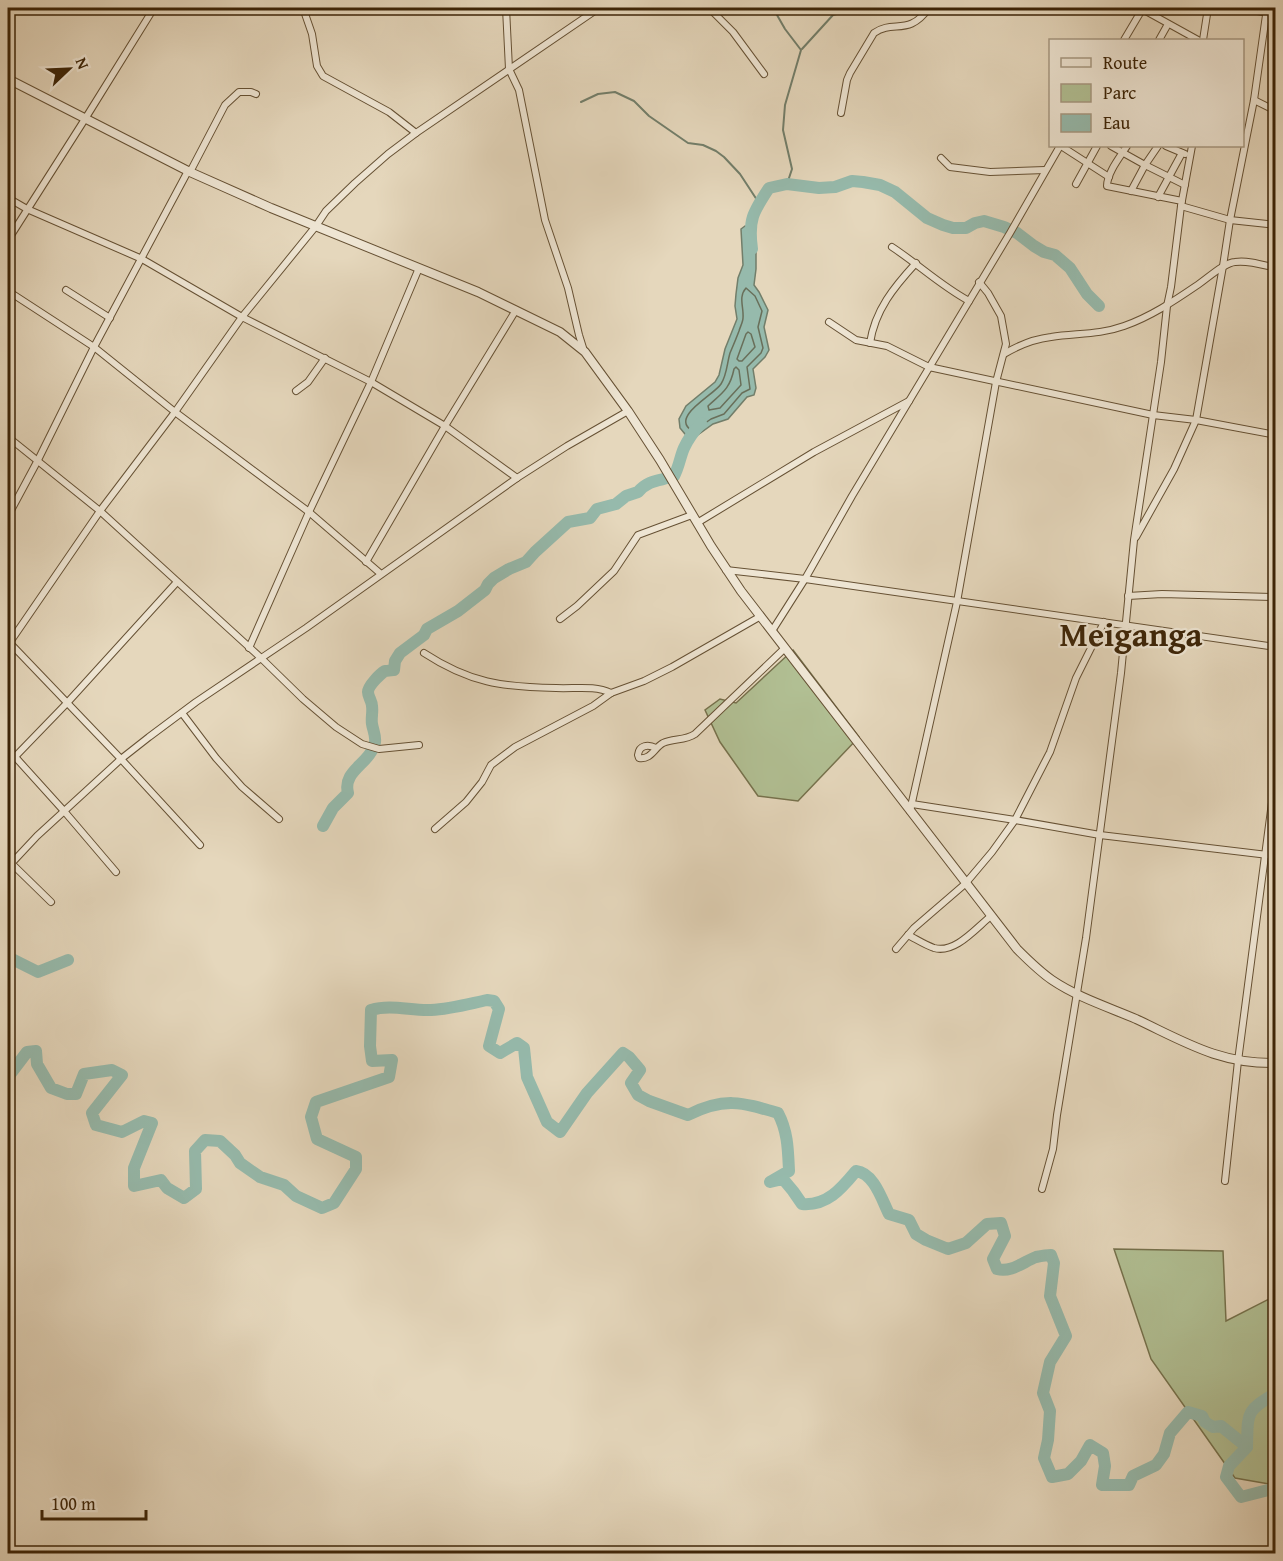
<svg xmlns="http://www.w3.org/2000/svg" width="1283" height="1561" font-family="'Gentium Book Plus',serif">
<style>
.green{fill:#b1bf93;stroke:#76724d;stroke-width:1.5}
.water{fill:#96baac;stroke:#727e6a;stroke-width:1.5}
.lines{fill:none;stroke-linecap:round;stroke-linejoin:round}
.shore{stroke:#696f5a;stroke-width:1.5}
.stream{stroke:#727e6a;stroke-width:2}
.river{stroke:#96baac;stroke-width:12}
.minor-casing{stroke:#665134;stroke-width:8}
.tertiary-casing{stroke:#665134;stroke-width:10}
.minor{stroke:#eee5d3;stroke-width:6}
.tertiary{stroke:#eee5d3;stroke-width:8}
.labels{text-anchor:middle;stroke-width:4.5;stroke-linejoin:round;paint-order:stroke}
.town-label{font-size:33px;font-weight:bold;fill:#3c2407;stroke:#eee5d3}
</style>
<rect width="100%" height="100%" fill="#e5d7bc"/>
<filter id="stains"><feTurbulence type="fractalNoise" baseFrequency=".00333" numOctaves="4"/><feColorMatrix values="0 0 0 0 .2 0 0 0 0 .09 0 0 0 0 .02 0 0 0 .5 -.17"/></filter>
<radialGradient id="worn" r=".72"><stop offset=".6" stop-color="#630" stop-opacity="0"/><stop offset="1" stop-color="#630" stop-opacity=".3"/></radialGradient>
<g class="green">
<polygon points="793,650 859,737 798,801 758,796 720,742 705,710 720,699 736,703"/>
<polygon points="1114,1249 1223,1251 1226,1321 1275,1296 1275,1485 1235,1478 1151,1359"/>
</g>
<polygon class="water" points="745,226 748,227 756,251 756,269 754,285 759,292 768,310 764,327 769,350 765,357 753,369 756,388 754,395 747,397 728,419 713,424 695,437 685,434 680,428 679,419 686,406 715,382 719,375 725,349 737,319 735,306 736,294 738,278 743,265 741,229"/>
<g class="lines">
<g class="shore">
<path d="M746 288 755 296 762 311 758 327 763 348 761 353 747 367 750 389 742 393 724 414 711 419 695 430H691C671 416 714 395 721 384 727 375 727 363 730 353 733 346 736 339 739 331 740 327 743 322 743 318 744 307 738 297 746 288Z"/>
<polygon points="748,332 751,334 755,347 742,361 739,361 737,359 746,334"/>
<path d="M736 367 739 370 741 385 720 408 709 410 708 406C722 393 730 389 734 369Z"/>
</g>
<g class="stream">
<polyline points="773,8 785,29 801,50 785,105 783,130 792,169 787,184"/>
<polyline points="833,15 858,8"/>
<polyline points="802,49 833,15 833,8"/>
<polyline points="581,102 598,94 615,92 634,101 649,116 688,143 703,145 716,151 724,157 740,174 759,203"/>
</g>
<g class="river">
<path d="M752 249C748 220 753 212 769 188L787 184 819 188 835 187 852 181 863 182 880 185 895 192 927 218 943 225 953 228H966L975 223 984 221 1004 227 1017 233 1034 246 1044 252 1055 255 1070 268 1087 294 1099 306"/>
<path d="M323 826 333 808 348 793C342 770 371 764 375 742 376 736 373 730 372 724 371 718 373 712 372 706 372 701 368 697 368 692 368 686 380 674 385 671 387 671 393 670 394 670L395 661 400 653 424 635 427 629 458 611 485 590 488 584 494 578 509 569 526 562 535 552 568 522 590 518 597 509 616 504 626 496 638 492C649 479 661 481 674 476 679 467 680 457 684 448 688 439 694 431 701 423"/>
<polyline points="8,957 38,972 68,960"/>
<path d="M8 1077 27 1052 36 1051 37 1064 51 1088 67 1094H76L84 1074 112 1070 122 1075 92 1113 96 1125 122 1132 144 1121 152 1123 134 1168V1186L161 1180 167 1188 184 1198 196 1189 195 1151 205 1140 220 1141 235 1155 240 1163 260 1177 284 1185 296 1196 322 1208 334 1203 356 1169V1157L317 1139 311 1117 316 1102 389 1077 392 1060 372 1061 370 1046 371 1010C391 1004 411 1011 431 1010 450 1009 468 1004 487 1000L494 1001 499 1009 489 1046 500 1053 517 1043 524 1048 527 1077 547 1122 560 1132 587 1093 623 1053 629 1057 640 1070 631 1083 638 1095 649 1101 688 1115C724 1097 741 1102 778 1113 788 1132 788 1150 789 1171L770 1182 783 1179 793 1191 802 1204C827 1206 841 1189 856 1171 874 1173 882 1200 889 1214L909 1220 916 1234 926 1240 948 1249 966 1243 987 1224 1001 1223 1005 1236 993 1259 997 1269C1011 1273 1023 1262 1036 1257 1041 1256 1046 1255 1051 1255L1054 1263 1050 1296 1066 1336 1050 1362 1043 1393 1050 1411 1048 1440 1044 1458 1052 1477 1068 1474 1081 1461 1090 1445 1103 1453 1105 1466 1102 1485H1129L1133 1476 1156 1465 1164 1454 1170 1433 1188 1412 1202 1416 1205 1422 1213 1427 1221 1426 1247 1447"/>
<path d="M1276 1393C1245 1411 1248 1413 1247 1447L1229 1466 1226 1477 1241 1497 1276 1488"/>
</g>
<g class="minor-casing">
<g id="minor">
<polyline points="303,8 312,34 317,66 323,76 389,112 416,133"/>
<polyline points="506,8 509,69 519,90 545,220 568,288 579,335 584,351"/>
<polyline points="709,8 733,32 764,74"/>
<polyline points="1142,9 1198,40"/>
<polyline points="1124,40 1143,8"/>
<polyline points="1159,40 1168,24"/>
<polyline points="1203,40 1208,8"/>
<polyline points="1254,100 1276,111"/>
<path d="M841 113 847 80 850 73 874 33C894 19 908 37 929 8"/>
<polyline points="1061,146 1109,177"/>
<polyline points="1111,146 1145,165 1185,185"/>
<path d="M1127 146C1120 157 1107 173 1107 186L1182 201"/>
<polyline points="1166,146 1185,154"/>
<polyline points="941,158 950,167 990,172 1045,170"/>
<polyline points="190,172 225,105 239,92 251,92 256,94"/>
<polyline points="1076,184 1097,146"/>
<polyline points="1131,191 1145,165 1158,146"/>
<polyline points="1158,197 1182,153"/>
<polyline points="8,198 27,209 142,259 242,317 371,382 445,426 517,478"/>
<polyline points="1181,206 1230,220 1276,225"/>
<polyline points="8,240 85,119 154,8"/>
<path d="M892 247C918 264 941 286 969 301"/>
<polyline points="66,290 110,318"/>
<polyline points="8,291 94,347 175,412 309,512 381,574"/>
<polyline points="829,322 856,340 887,346 929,367 1153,415 1196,420 1276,435"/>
<path d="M870 343C875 310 894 287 916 263"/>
<path d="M1004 354C1019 345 1034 339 1051 337 1076 333 1099 335 1124 326 1150 317 1174 301 1196 286 1207 279 1223 263 1235 262 1248 260 1263 265 1276 268"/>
<polyline points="296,391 308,382 325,358"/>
<polyline points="8,437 100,511 261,658 303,699 336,727 362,744 379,749 419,745"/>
<polyline points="8,516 38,460 94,347 188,171"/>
<polyline points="697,523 814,452 909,401"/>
<polyline points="1136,537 1174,469 1196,420 1223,266 1230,220 1254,100 1267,8"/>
<polyline points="366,562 445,426 516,310"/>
<polyline points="726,570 805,579 1276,647"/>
<polyline points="1128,596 1162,594 1276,597"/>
<polyline points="560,619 577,606 614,571 638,535 692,515"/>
<polyline points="772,631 805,579 852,496 1010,233 1060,146"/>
<polyline points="8,641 121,759 200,845"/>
<polyline points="8,645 100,511 175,412 242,317 316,226 326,211 355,183 388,154 416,133 599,8"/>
<polyline points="249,648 309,512 371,382 419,268"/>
<path d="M424 653C470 683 502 687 556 688 575 689 594 685 611 693"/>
<polyline points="182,713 216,758 242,787 279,819"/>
<path d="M656 748C648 744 639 745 638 755L639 758C651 760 654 748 663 743 673 738 685 741 695 734L785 648"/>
<polyline points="8,749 64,811 116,872"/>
<polyline points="8,764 67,703 177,582"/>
<polyline points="912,804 1015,820 1100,835 1276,856"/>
<polyline points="910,811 957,602 996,382 1006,344 1001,316 988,293 979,282"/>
<polyline points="435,829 466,802 482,782 491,765 515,747 593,706 611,693 644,681 672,667 761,616"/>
<polyline points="8,860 51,902"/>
<polyline points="8,867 37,836 121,759 149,737 196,702 306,628 517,478 567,446 628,411"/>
<path d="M908 935C916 939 925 945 934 948 955 954 976 928 991 916"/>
<polyline points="896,949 914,928 965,884 992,852 1015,820 1050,752 1076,678 1104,622"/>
<polyline points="1225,1181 1238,1061 1276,772"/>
<polyline points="1042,1189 1053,1149 1057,1115 1086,938 1121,673 1134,540 1161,362 1167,306 1171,287 1181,206 1192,146"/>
</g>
</g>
<g class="tertiary-casing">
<g id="tertiary">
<polyline points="1245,8 1276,13"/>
<path d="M8 79 190 172 271 208 478 292 560 332 585 352 628 411 660 460 711 546 741 591 1017 949C1028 960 1039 971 1052 980 1077 997 1108 1007 1136 1019 1185 1042 1219 1064 1276 1063"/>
</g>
</g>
<use href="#minor" class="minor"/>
<use href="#tertiary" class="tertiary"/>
</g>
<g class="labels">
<g class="town-label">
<text x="1131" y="646">Meiganga</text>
</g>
</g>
<rect width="1283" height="1561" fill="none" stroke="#e5d7bc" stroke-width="30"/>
<rect x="9" y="9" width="1265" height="1543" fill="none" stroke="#3c2407" stroke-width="3"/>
<rect x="15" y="15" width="1253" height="1531" fill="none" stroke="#3c2407" stroke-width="1.5"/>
<rect x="1049" y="39" width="195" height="108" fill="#eee5d3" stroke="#a79881" stroke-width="1.5"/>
<rect x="1061" y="58" width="30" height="9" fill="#eee5d3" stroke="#a79881" stroke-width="1.5"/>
<text x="1103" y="69" font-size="18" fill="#3c2407">Route</text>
<rect x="1061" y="84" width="30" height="18" fill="#b1bf93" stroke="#a79881" stroke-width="1.5"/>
<text x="1103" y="99" font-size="18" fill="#3c2407">Parc</text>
<rect x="1061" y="114" width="30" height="18" fill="#96baac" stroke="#a79881" stroke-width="1.5"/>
<text x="1103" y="129" font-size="18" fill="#3c2407">Eau</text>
<g transform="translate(69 69) rotate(67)" stroke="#eee5d3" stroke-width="4.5" paint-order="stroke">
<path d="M0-4.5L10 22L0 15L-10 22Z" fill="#3c2407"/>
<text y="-9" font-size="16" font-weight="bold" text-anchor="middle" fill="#3c2407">N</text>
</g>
<path d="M42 1510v9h104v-9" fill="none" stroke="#3c2407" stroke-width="3"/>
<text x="51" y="1510" font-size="18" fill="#3c2407" stroke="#eee5d3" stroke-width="4.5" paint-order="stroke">100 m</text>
<rect width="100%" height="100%" filter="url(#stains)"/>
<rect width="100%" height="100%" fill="url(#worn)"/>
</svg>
